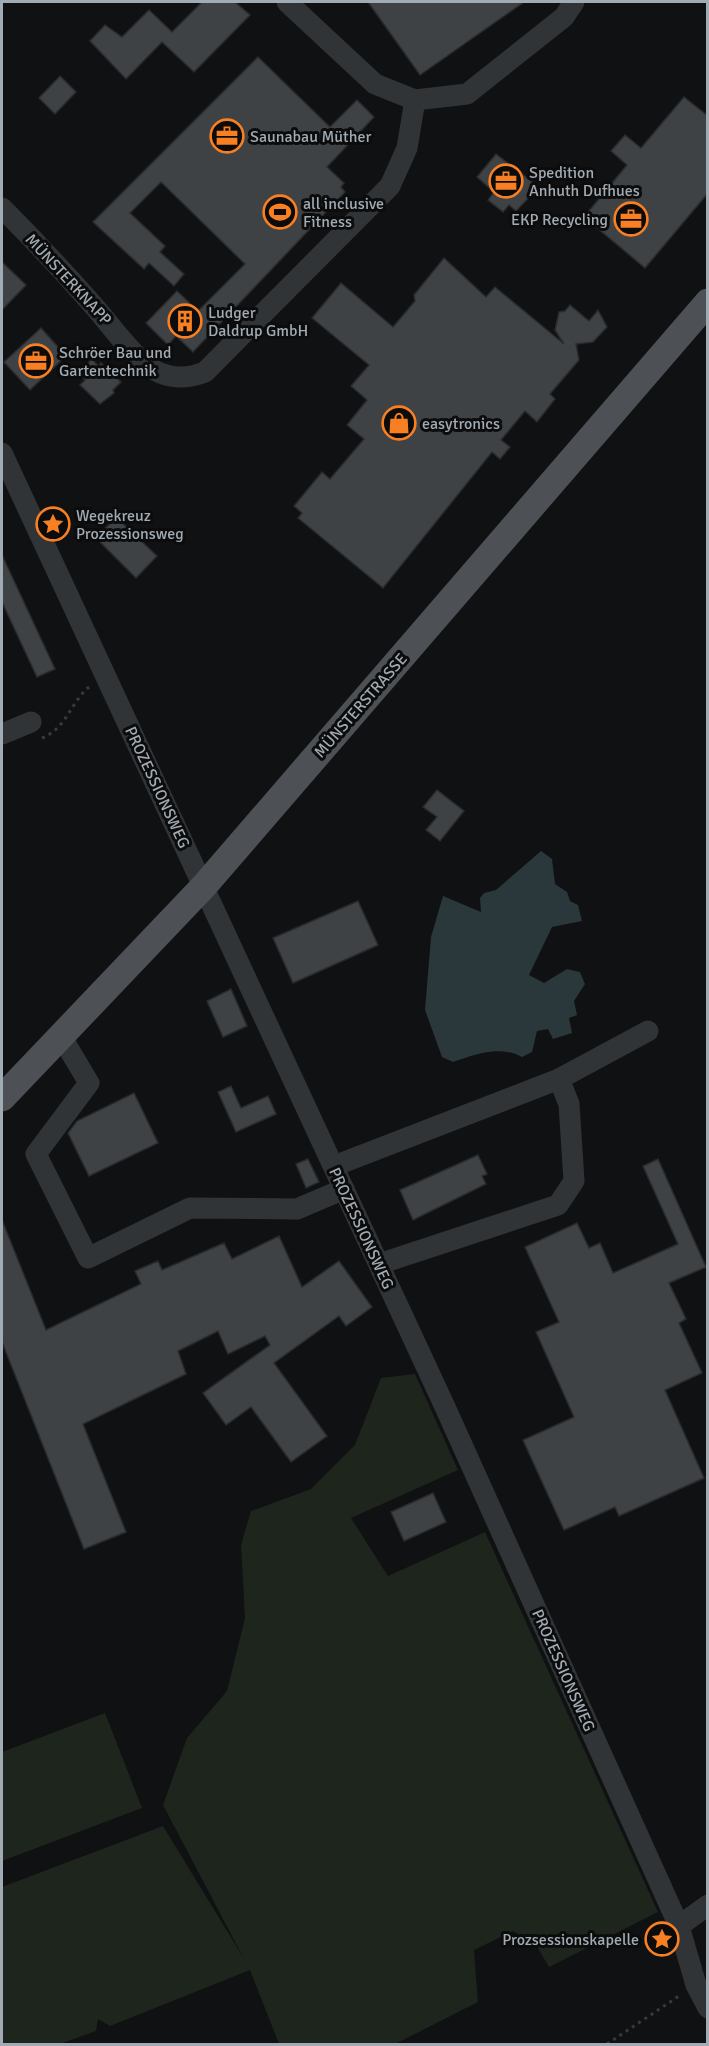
<svg xmlns="http://www.w3.org/2000/svg" width="709" height="2046" font-family="Signika,sans-serif">
<style>
.green{fill:#1d251d}
.water{fill:#2a373b}
.building{fill:#3f4245;stroke:#2a2b2e;stroke-width:1.5}
.lines{fill:none;stroke-linecap:round;stroke-linejoin:round}
.path{stroke:#373b3e;stroke-width:3;stroke-dasharray:3 4.5;stroke-linecap:butt}
.minor{stroke:#313437;stroke-width:21}
.major{stroke:#4d5156;stroke-width:27}
.labels{text-anchor:middle;stroke-width:6;stroke-linejoin:round;paint-order:stroke}
.poi-label{font-size:16px;fill:#a1abb3;stroke:#0c0c0d;text-anchor:start}
.street-label{font-size:16px;fill:#a1abb3;stroke:#0c0c0d}
</style>
<rect width="100%" height="100%" fill="#101112"/>
<g class="green">
<polygon points="415,1374 458,1470 351,1518 388,1576 485,1532 658,1912 549,1967 536,1945 513,1931 474,1950 478,2002 395,2044 279,2044 250,1970 110,2026 98,2019 96,2031 60,2044 2,2044 2,1887 163,1826 243,1957 163,1805 187,1738 227,1691 245,1618 241,1545 251,1511 311,1489 355,1445 381,1378"/>
<polygon points="105,1713 142,1808 2,1861 2,1752"/>
</g>
<path class="water" d="M541 851 552 859 555 884 567 892 570 901 578 905 582 921 552 927 529 975 544 983 567 969 580 972 585 984 574 1001 577 1015 569 1018 572 1033 553 1039 548 1029 537 1031 532 1052 522 1057C499 1045 476 1054 453 1062L442 1057 425 1010 431 937 443 896 481 912 480 898 484 893 496 890Z"/>
<g class="building">
<polygon points="202,2 235,2 250,15 194,72 162,42 126,79 90,41 105,25 122,37 149,10 172,32"/>
<polygon points="368,2 524,2 420,75"/>
<polygon points="258,57 330,127 357,100 374,117 327,167 344,183 341,187 345,192 193,352 176,336 168,345 146,323 177,291 198,311 245,264 161,182 130,213 165,246 160,252 184,274 174,286 149,263 144,269 93,222"/>
<polygon points="60,76 76,92 55,114 39,98"/>
<polygon points="684,97 708,116 708,193 645,268 584,217 627,165 611,151 625,135 641,148"/>
<polygon points="496,154 539,187 516,211 509,205 503,212 488,200 494,192 477,177"/>
<polygon points="444,258 486,297 495,287 564,344 555,330 559,312 565,311 570,305 589,321 598,310 607,327 593,342 576,344 579,360 550,394 555,399 537,422 525,411 501,440 510,447 500,459 492,452 383,588 298,518 302,513 294,506 322,472 330,479 364,439 347,425 367,400 351,386 369,365 312,318 341,283 393,327 415,301 414,295"/>
<polygon points="2,262 26,285 2,310"/>
<polygon points="41,328 66,356 30,390 4,362"/>
<polygon points="92,359 98,366 101,363 121,382 113,390 114,393 100,404 80,385 85,380 78,373"/>
<polygon points="116,517 157,556 136,578 96,538"/>
<polygon points="2,555 55,669 37,677 2,602"/>
<polygon points="437,790 464,811 440,841 426,830 437,817 423,807"/>
<polygon points="358,901 378,945 293,983 273,938"/>
<polygon points="231,989 247,1026 223,1037 207,1001"/>
<polygon points="231,1086 241,1108 268,1096 276,1114 236,1132 218,1092"/>
<polygon points="134,1093 158,1143 89,1176 68,1133 77,1121"/>
<polygon points="478,1155 487,1174 482,1176 486,1184 413,1220 400,1190"/>
<polygon points="308,1159 319,1182 306,1188 296,1164"/>
<polygon points="658,1159 706,1267 669,1283 686,1319 679,1323 702,1373 665,1390 704,1478 619,1516 615,1507 564,1530 523,1440 574,1417 536,1332 559,1322 525,1247 577,1223 589,1248 600,1243 613,1273 678,1244 643,1166"/>
<polygon points="2,1220 46,1330 141,1284 135,1271 158,1261 162,1270 224,1243 232,1259 279,1236 302,1287 339,1261 372,1307 346,1326 339,1316 274,1363 327,1436 291,1462 251,1407 226,1425 203,1393 270,1345 265,1336 228,1354 218,1331 178,1351 186,1374 83,1424 126,1532 84,1549 2,1342"/>
<polygon points="433,1493 446,1522 404,1541 391,1512"/>
</g>
<g class="lines">
<g class="path">
<path d="M42 738C66 729 70 703 89 687"/>
<polyline points="607,2044 682,1994"/>
</g>
<g class="minor">
<polyline points="287,2 375,84 415,100 467,94 564,17 574,2"/>
<path d="M2 208C33 239 63 271 93 305 110 324 136 362 160 373 175 379 190 378 205 372L390 186 407 148 415 100"/>
<polyline points="2,453 445,1407 679,1926 696,1985 708,2008"/>
<polyline points="2,734 31,722"/>
<polyline points="61,1036 89,1083 36,1154 88,1258 190,1208 297,1209 344,1189"/>
<polyline points="559,1079 648,1031"/>
<polyline points="334,1166 559,1079 569,1104 574,1181 558,1205 379,1264"/>
<polyline points="679,1926 708,1905"/>
</g>
<polyline class="major" points="2,1098 204,886 708,302"/>
</g>
<defs>
<g id="office-ring" transform="scale(1.725)"><circle r="9.5" fill="#0c0c0d" stroke="#f88023" stroke-width="1.5"/><path d="M-6-3h4V-5.5h4V-3h4V5H-6ZM-1-4.5V-3h2v-1.5ZM-6 0V1H6V0Z" fill="#f88023"/></g>
<g id="stadium-ring" transform="scale(1.725)"><circle r="9.5" fill="#0c0c0d" stroke="#f88023" stroke-width="1.5"/><path d="M0-5a6.5 5 0 1 0 0 10a6.5 5 0 1 0 0-10ZM-3.5-1.8h7v3.6h-7Z" fill="#f88023"/></g>
<g id="building-ring" transform="scale(1.725)"><circle r="9.5" fill="#0c0c0d" stroke="#f88023" stroke-width="1.5"/><path d="M-4-6H4V6H1V3H-1V6H-4ZM-2.5-4.3h1.7v1.8h-1.7ZM.8-4.3h1.7v1.8H.8ZM-2.5-1h1.7V.8h-1.7ZM.8-1h1.7V.8H.8Z" fill="#f88023"/></g>
<g id="shop-ring" transform="scale(1.725)"><circle r="9.5" fill="#0c0c0d" stroke="#f88023" stroke-width="1.5"/><path d="M-5-2.5h2.3a2.7 3.5 0 0 1 5.4 0H5L5.5 6h-11ZM-1.5-2.5h3a1.5 2.3 0 0 0-3 0Z" fill="#f88023"/></g>
<g id="sight-ring" transform="scale(1.725)"><circle r="9.5" fill="#0c0c0d" stroke="#f88023" stroke-width="1.5"/><path d="M0-6L1.8-2.2L6-1.7L2.9 1.2L3.7 5.4L0 3.3L-3.7 5.4L-2.9 1.2L-6-1.7L-1.8-2.2Z" fill="#f88023"/></g>
</defs>
<g fill-rule="evenodd">
<use href="#office-ring" x="227" y="136"/>
<use href="#office-ring" x="506" y="181"/>
<use href="#stadium-ring" x="280" y="212"/>
<use href="#office-ring" x="631" y="219"/>
<use href="#building-ring" x="185" y="321"/>
<use href="#office-ring" x="36" y="361"/>
<use href="#shop-ring" x="399" y="423"/>
<use href="#sight-ring" x="53" y="524"/>
<use href="#sight-ring" x="662" y="1939"/>
</g>
<g class="labels">
<g class="poi-label">
<text x="250" y="142">Saunabau Müther</text>
<text x="529" y="178">Spedition<tspan x="529" dy="18">Anhuth Dufhues</tspan></text>
<text x="303" y="209">all inclusive<tspan x="303" dy="18">Fitness</tspan></text>
<text x="608" y="225" text-anchor="end">EKP Recycling</text>
<text x="208" y="318">Ludger<tspan x="208" dy="18">Daldrup GmbH</tspan></text>
<text x="59" y="358">Schröer Bau und<tspan x="59" dy="18">Gartentechnik</tspan></text>
<text x="422" y="429">easytronics</text>
<text x="76" y="521">Wegekreuz<tspan x="76" dy="18">Prozessionsweg</tspan></text>
<text x="639" y="1945" text-anchor="end">Prozsessionskapelle</text>
</g>
<g class="street-label">
<text transform="translate(69 279) rotate(47)" y="6">MÜNSTERKNAPP</text>
<text transform="translate(360 705) rotate(-49)" y="6">MÜNSTERSTRASSE</text>
<text transform="translate(158 787) rotate(65)" y="6">PROZESSIONSWEG</text>
<text transform="translate(362 1228) rotate(65)" y="6">PROZESSIONSWEG</text>
<text transform="translate(564 1670) rotate(66)" y="6">PROZESSIONSWEG</text>
</g>
</g>
<rect width="709" height="2046" fill="none" stroke="#a1abb3" stroke-width="6"/>
</svg>
